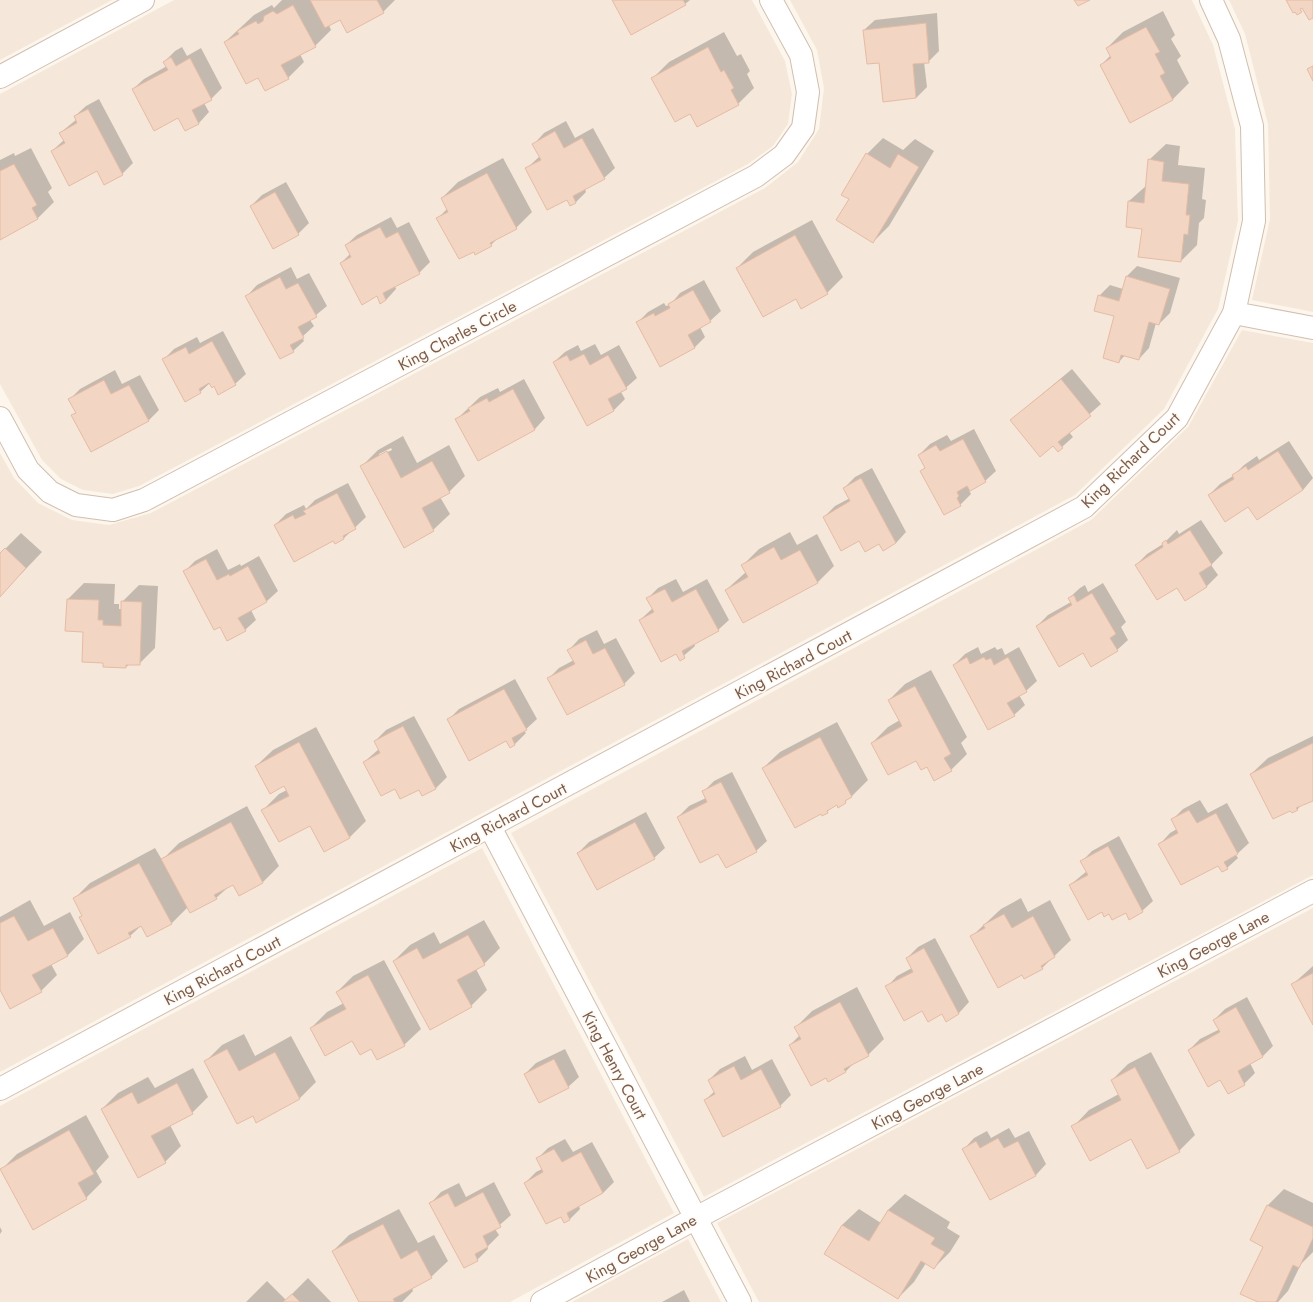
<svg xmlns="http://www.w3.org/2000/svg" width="1313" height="1302" font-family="Jost,sans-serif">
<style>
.residential{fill:#f5e8da}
.shadow{fill:#0003;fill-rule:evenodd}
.building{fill:#f3d5c3;stroke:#e6bba3}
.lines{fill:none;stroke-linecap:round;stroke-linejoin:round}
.street-casing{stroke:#d1beb0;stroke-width:24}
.street{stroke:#fff;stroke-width:22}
.labels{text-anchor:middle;stroke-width:3.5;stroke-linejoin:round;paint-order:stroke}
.street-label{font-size:16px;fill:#7a5c4d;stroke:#fffaf3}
</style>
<rect width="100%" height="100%" fill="#fdf6ec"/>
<g class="residential">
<polygon points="0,0 112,0 0,60"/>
<polygon points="174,0 752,0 785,61 792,94 788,124 773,146 748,164 139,486 113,494 83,490 61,479 42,460 0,384 0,94"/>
<polygon points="790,0 1192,0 1213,45 1235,129 1238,221 1218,309 1164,409 1075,495 0,1072 0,453 14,478 38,503 72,520 109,525 151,513 765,188 798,162 819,129 824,88 817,50"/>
<polygon points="1229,0 1313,0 1313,312 1252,300 1270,219 1268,124 1245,34"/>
<polygon points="1242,330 1313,343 1313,875 704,1197 511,833 1091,520 1188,427"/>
<polygon points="482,848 674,1213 510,1302 0,1302 0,1106"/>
<polygon points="1313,908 1313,1302 759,1302 717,1223"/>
<polygon points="688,1239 721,1302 572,1302"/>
</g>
<g class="shadow">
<polygon points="282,0 395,0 383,12 341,19 329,25 331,30 315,46 300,54 304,62 288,78 258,76 225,42 254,15 272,5 274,8"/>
<polygon points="613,0 690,0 685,4"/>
<polygon points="1163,11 1175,35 1171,39 1181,56 1177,60 1189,83 1173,99 1131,121 1101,65 1111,55 1107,48 1123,32"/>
<polygon points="937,13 939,51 928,62 924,62 927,87 916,98 883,101 879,62 864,30 875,20"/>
<polygon points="724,32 737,56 741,54 750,71 747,74 754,88 738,104 690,112 653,78 669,62"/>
<polygon points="182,47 187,56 201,48 222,88 211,99 204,103 209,112 199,123 186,130 178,116 133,89 144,79 167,66 164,62 175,51"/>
<polygon points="99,99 133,163 122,174 97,169 52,151 64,140 60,133 77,119 75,116 86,106"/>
<polygon points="566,121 575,138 593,128 615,168 604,178 585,189 586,192 576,202 526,169 540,156 534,144 544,133"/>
<polygon points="883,138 903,150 915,139 934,151 889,226 873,242 850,199 867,154"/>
<polygon points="1166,144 1180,146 1178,165 1205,168 1202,199 1206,200 1204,218 1199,223 1197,245 1181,261 1143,228 1129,201 1147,185 1149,160"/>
<polygon points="31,148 52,188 48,192 54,202 37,219 0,238 0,160 14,153 15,156"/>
<polygon points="503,158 532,212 516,228 500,236 491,245 438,218 448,208 442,198 458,182"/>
<polygon points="286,182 309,223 298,234 251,206 262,195"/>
<polygon points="391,217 397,228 409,222 430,262 419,273 395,286 396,289 386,300 377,295 341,263 351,253 346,245 357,235"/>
<polygon points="812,220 843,277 827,293 796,298 737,268 753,252"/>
<polygon points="1137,266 1180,278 1170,313 1159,324 1156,323 1149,348 1139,359 1125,355 1119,362 1116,316 1099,296 1110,285 1123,289 1127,276"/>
<polygon points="291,267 297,279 309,273 327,306 310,320 314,326 302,337 304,341 293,351 247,296 257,285"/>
<polygon points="704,280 721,311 710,321 700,327 705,337 694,348 638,322 648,312 664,303 666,306 670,305 680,293"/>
<polygon points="223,331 246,374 235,384 214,385 210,383 200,392 164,359 174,349 197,337 200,343"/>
<polygon points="595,344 601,355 619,345 637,378 621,392 625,399 614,410 587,424 554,362 565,352 578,345 581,351"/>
<polygon points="1072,369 1101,404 1069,432 1073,437 1062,447 1053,444 1011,420"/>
<polygon points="115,370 122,384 140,375 159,410 148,421 72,416 76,412 70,399 80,389"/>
<polygon points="524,379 545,418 535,429 457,419 480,397 498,388 500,392"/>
<polygon points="974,429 996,471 985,481 969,490 971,494 960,505 922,471 925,467 919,455 930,444 947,435 951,441"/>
<path d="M403 436 417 463 449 445 465 476 449 492 440 497 450 514 433 530 362 466 378 450ZM391 448 392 450 379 456V454Z"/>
<polygon points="1289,441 1313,478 1303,490 1209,495 1220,484 1233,476 1244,465 1257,456 1259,460"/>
<polygon points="872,468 906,532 896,543 879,543 824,517 835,506 850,498 844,488 855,477"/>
<polygon points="348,483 366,517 344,538 336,543 334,539 275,525 286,514 304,505 306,509 315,500"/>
<polygon points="1201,520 1223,553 1211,565 1218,575 1207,586 1186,600 1177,586 1136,565 1147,554 1163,544 1177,530 1179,534"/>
<polygon points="790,532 797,545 817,534 834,566 818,582 726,590 746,572 743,565 759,549"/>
<polygon points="21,533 42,552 0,596 0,554"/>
<polygon points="217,549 228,570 240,564 241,566 259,556 278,591 267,601 251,610 256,620 245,630 184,572 195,561"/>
<polygon points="676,579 683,592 707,579 729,620 718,630 694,643 695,646 680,659 677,652 640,620 653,608 647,599 658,588"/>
<polygon points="84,583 115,584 114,604 119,604 119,609 122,609 122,602 139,585 158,586 155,648 139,664 130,664 126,667 104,662 84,631 68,599"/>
<polygon points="1103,583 1126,622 1121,627 1128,640 1117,650 1083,652 1037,626 1048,615 1071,602 1069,598 1080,588 1085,585 1088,592"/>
<polygon points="597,630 604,644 616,638 635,673 624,684 548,679 559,668 574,660 569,650 579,639"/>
<polygon points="978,647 981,654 995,647 997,650 1002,648 1005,655 1019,647 1037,681 1026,691 1019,695 1025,705 1014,715 954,665 965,654"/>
<polygon points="931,670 967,737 961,743 967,754 951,770 927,765 916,759 872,743 888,727 900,720 889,700 905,684"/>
<polygon points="515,679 537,719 524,731 526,733 515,744 510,747 506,740 448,720 459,709"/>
<polygon points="414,716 447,777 436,788 423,795 419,788 364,762 379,749 375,741 386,730"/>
<polygon points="837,722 868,780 852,796 839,806 838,804 833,806 827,812 763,768 780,752"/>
<polygon points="316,727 366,821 350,837 324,851 310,824 262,811 279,794 287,790 284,785 256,766 273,750"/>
<polygon points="1313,736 1313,799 1303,803 1297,810 1251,774 1268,758"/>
<polygon points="732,772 767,841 756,851 719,853 678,817 689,806 706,798 703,792 714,781"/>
<polygon points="1200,800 1208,813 1227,803 1249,843 1236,855 1238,858 1227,868 1160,844 1170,833 1177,829 1172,820 1183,809"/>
<polygon points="247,806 279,866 263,882 233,883 216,898 188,907 171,924 142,925 130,936 99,953 80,918 83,915 74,899 90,883 155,848 162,860 179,843"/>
<polygon points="646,812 665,848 654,858 578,853 589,842"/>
<polygon points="1119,836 1153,901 1142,911 1109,913 1102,911 1070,885 1087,871 1082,861 1092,851"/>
<polygon points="1021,898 1028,912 1050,900 1071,940 1042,968 1023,974 972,936 1001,909"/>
<polygon points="30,900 44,926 70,912 84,939 68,955 51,964 57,975 41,991 0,988 0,917"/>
<polygon points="484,920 500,948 484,964 476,969 487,990 471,1006 394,961 410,945 434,932 440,944"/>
<polygon points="935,938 969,1002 959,1013 946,1020 942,1013 923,1010 887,987 897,976 912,968 907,958 918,947"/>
<polygon points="384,960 421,1029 404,1045 378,1059 372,1047 353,1040 311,1028 327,1012 344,1003 337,992 353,976"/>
<polygon points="1313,966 1313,1023 1293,984"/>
<polygon points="857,987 884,1039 868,1055 855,1062 846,1071 828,1080 790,1045 800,1035 796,1027 812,1011"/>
<polygon points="1247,997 1273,1046 1263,1056 1250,1063 1255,1073 1244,1084 1228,1092 1221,1079 1189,1050 1200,1039 1220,1029 1214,1020 1225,1009"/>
<polygon points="244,1034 255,1056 291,1036 316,1082 300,1098 257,1121 253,1114 205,1062 222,1045"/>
<polygon points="565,1049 579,1077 568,1087 525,1074 536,1063"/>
<polygon points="1151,1052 1195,1135 1179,1151 1132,1137 1073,1127 1089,1110 1119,1094 1112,1080 1128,1064"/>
<polygon points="745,1056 752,1070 772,1059 791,1095 780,1106 724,1136 705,1100 715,1091 709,1080 720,1069"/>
<polygon points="193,1068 208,1097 192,1113 170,1125 181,1146 165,1162 102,1109 118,1093 148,1077 155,1088"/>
<polygon points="86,1115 109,1157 96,1171 102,1182 86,1198 33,1228 1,1170 17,1154"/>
<polygon points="1009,1128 1015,1138 1029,1131 1046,1164 1036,1175 990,1199 964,1149 974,1138 987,1131 991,1138"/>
<polygon points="565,1139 573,1152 592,1142 614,1182 603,1193 579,1206 580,1209 570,1219 561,1215 525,1183 536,1172 542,1169 537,1159 548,1148"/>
<polygon points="494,1182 511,1215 495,1229 499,1235 487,1247 488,1249 477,1260 431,1203 441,1192 459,1183 466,1197"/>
<polygon points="1284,1189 1313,1203 1313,1252 1301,1264 1288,1291 1278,1302 1260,1302 1264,1246 1251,1240 1268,1205"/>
<polygon points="905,1194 950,1222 947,1228 960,1236 950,1252 934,1268 926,1263 914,1282 898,1298 842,1225 859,1209 881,1223 888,1210"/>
<polygon points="399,1209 418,1243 434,1235 448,1261 431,1277 412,1288 413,1291 402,1302 360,1302 333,1251 349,1235"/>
<polygon points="0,1227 2,1231 0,1234"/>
<polygon points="308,1278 331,1302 246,1302 267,1281 286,1300"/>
<polygon points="684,1290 690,1302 662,1302"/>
</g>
<g class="building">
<polygon points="310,0 377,0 384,13 347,33 340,20 325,28"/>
<polygon points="612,0 683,0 686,5 631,35"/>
<polygon points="1074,0 1090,0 1078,6"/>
<polygon points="1286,0 1313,0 1313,18 1309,20 1302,8 1300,9 1302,12 1297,15 1295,12 1293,13"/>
<polygon points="293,5 316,47 281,65 289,79 265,91 258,78 246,84 224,42 239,34 237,31 256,21 258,24 263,21 264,16 273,11 277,14"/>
<polygon points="926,23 929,63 913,64 916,98 883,102 879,63 867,64 863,30"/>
<polygon points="1146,27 1160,52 1155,54 1165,73 1160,76 1173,100 1130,123 1100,65 1111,58 1106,48"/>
<polygon points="708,47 721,72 724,70 734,88 731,90 739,105 697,127 690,114 675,122 651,78"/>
<polygon points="171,57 176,66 190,58 212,100 192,110 199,124 185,131 178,118 154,131 132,89 168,70 163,62"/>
<polygon points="1313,66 1313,81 1307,69"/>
<polygon points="88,109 123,175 104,185 97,171 69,186 51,151 65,143 59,133 77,123 74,116"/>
<polygon points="555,131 564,148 582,138 605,179 573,196 576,203 570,206 567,200 547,210 525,168 541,160 532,144"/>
<polygon points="866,153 890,168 898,154 919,167 873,243 836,220 849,199 841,195"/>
<polygon points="1148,159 1164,162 1162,181 1189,184 1186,215 1190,215 1188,235 1184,234 1181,262 1138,257 1142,229 1126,227 1128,201 1144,203"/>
<polygon points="14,164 37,205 32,208 38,219 0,240 0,171"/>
<polygon points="487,173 517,229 490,243 492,246 475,255 474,252 459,259 436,218 448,212 441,198"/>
<polygon points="275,192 299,235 273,249 250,206"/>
<polygon points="380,227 386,238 398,232 420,274 383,293 386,300 380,304 377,296 362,305 340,263 351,257 345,245"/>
<polygon points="795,235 828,294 801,309 796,299 763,317 736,268"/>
<polygon points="1126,276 1170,289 1159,325 1149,322 1139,360 1121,355 1119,363 1103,358 1114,316 1094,311 1098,295 1119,301"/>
<polygon points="280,277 286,289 298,283 317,317 298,327 304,338 290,345 294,352 280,359 245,296"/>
<polygon points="693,290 711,322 688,335 695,348 660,367 636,322 654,313 655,316 670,308 668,304"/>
<polygon points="212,341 236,385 218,395 214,386 212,388 209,383 199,389 201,393 185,402 162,359 186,347 189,354"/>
<polygon points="584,354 590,365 608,355 627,389 608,399 614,411 587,426 553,362 567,355 570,361"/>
<polygon points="1061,379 1091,416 1058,442 1063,448 1058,452 1053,446 1040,457 1010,420"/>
<polygon points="104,380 111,394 129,385 149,421 91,452 71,415 76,413 68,399"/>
<polygon points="513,389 535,430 478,461 455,419 470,411 468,408 487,398 489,402"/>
<polygon points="963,439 986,482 970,491 967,486 957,492 959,496 957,498 961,506 944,515 920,471 925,468 918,455 936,445 940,451"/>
<polygon points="387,451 401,478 432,461 450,493 422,508 434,531 404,548 360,466"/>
<polygon points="1278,451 1303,490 1257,520 1248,507 1225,522 1208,495 1234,479 1232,475 1246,466 1248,470"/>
<polygon points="861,478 896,543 883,551 879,544 865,552 859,541 841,551 823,517 850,501 843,488"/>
<polygon points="337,493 356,529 343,536 344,539 335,544 333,541 294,562 274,525 293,515 295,519 306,514 303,511"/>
<polygon points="1190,530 1212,565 1199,573 1207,587 1185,601 1177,588 1157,600 1135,565 1163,547 1162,543 1166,540 1168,544"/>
<polygon points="774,547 781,560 800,550 818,583 743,623 725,590 748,577 741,565"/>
<polygon points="5,548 26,568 0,597 0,553"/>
<polygon points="206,559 217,580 229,574 230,576 248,566 267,602 238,618 246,631 227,641 220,627 214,630 183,571"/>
<polygon points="665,589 672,602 696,589 719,631 682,651 685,658 680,661 676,654 661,662 639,620 654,612 646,598"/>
<polygon points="1092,593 1116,634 1110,638 1118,651 1091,667 1083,653 1059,667 1036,626 1072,605 1068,598 1074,595 1077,602"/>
<polygon points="67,599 99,600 98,620 103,620 103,625 121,626 121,601 142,602 140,665 126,665 126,668 103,667 103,663 82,662 83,632 65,631"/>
<polygon points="586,640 593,654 605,648 625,685 567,715 547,678 575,664 567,650"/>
<polygon points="967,657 970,664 984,657 986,660 991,658 994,665 1008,657 1027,692 1007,703 1015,716 988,730 953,665"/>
<polygon points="915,686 951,754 944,758 952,771 934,781 927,767 921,770 916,761 888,775 871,743 902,726 888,700"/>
<polygon points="504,689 527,730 512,738 515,745 510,748 506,741 469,761 447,719"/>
<polygon points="403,726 436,789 422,796 419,790 400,799 395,789 381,796 363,762 380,753 374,741"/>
<polygon points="820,737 852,797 845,801 846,803 838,808 837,805 827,811 828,813 822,816 821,814 795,828 762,768"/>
<polygon points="299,742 350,838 324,852 310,826 279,842 261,810 289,796 284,786 270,794 255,766"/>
<polygon points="1313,743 1313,801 1296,808 1298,810 1292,813 1290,811 1273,819 1250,774"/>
<polygon points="721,782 757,852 726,868 718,854 700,863 677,817 707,802 702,791"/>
<polygon points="1189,810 1197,823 1216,813 1238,854 1224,862 1228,869 1222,872 1218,866 1181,885 1158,844 1178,833 1171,819"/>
<polygon points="231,822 263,883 239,896 233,885 214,895 217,899 190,913 161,859"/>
<polygon points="635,822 655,859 597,890 577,853"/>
<polygon points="1108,846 1143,912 1129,920 1126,913 1112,920 1109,914 1104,917 1102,912 1088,920 1069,885 1088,875 1080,861"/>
<polygon points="139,863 172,924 147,937 141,926 128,933 131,937 98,954 79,917 82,916 73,898"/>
<polygon points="1004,914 1012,928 1033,916 1055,957 1041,966 1043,969 1024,979 1022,975 998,988 970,936 985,928 983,925"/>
<polygon points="14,916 28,941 53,928 68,956 32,975 42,992 10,1009 0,990 0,923"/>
<polygon points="468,935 485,965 457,980 472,1007 430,1030 393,961 417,948 423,959"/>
<polygon points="924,948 959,1014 946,1022 942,1014 928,1022 922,1011 904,1021 885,986 913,972 906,958"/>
<polygon points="1313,973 1313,1025 1291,984"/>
<polygon points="368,975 405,1046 377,1060 371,1049 360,1055 352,1041 325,1056 310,1028 346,1009 336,992"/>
<polygon points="840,1002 869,1056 844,1069 846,1072 828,1082 826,1078 811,1086 789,1045 801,1039 794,1027"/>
<polygon points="1236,1007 1263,1057 1238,1071 1245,1085 1228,1094 1220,1080 1208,1087 1188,1050 1220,1032 1213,1020"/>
<polygon points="227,1049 239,1071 275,1052 300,1099 256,1123 253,1116 237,1124 204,1061"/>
<polygon points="554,1059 569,1088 539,1103 524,1074"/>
<polygon points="734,1066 741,1080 761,1069 781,1107 723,1137 704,1100 715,1094 708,1080"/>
<polygon points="1135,1067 1180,1152 1147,1169 1131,1139 1090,1161 1071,1126 1121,1100 1111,1080"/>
<polygon points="177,1083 193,1114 151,1136 166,1163 138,1178 101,1109 132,1092 138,1104"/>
<polygon points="69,1130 94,1174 78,1183 87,1199 33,1230 0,1169"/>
<polygon points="998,1138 1004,1148 1018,1141 1036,1176 990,1200 962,1149 976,1141 980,1148"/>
<polygon points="554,1149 562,1162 581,1152 603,1193 567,1213 570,1220 564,1223 561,1217 546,1224 524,1183 543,1172 536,1158"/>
<polygon points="483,1192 501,1227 483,1236 488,1247 475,1254 478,1261 464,1268 429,1203 448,1193 455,1207"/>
<polygon points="1267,1205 1313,1227 1313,1238 1299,1268 1293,1265 1276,1302 1258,1302 1240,1294 1263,1247 1250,1240"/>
<polygon points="888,1210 935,1238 931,1244 945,1252 934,1269 921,1261 898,1299 824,1254 842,1225 869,1241"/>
<polygon points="383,1224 401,1259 417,1250 432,1278 393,1299 395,1302 359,1302 332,1251"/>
<polygon points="292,1294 300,1302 283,1302"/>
</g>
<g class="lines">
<g class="street-casing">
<g id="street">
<polyline points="0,77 143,0"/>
<polyline points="1234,313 1313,328"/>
<polyline points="0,418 28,470 50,492 76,505 113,510 144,500 756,176 784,155 803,128 808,92 801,55 771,0"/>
<polyline points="490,827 740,1302"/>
<polyline points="0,1089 1084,507 1177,418 1234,313 1254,221 1252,126 1229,39 1211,0"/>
<polyline points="542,1302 696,1218 1313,891"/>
</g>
</g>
<use href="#street" class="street"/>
</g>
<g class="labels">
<g class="street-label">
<text transform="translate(457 335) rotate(-28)" y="6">King Charles Circle</text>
<text transform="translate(1130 460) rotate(-44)" y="6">King Richard Court</text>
<text transform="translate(793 664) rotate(-28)" y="6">King Richard Court</text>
<text transform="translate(508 817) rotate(-28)" y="6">King Richard Court</text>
<text transform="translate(1213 944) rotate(-28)" y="6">King George Lane</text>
<text transform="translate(222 970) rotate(-28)" y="6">King Richard Court</text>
<text transform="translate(615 1065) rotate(62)" y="6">King Henry Court</text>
<text transform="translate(927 1096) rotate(-28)" y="6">King George Lane</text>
<text transform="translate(641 1248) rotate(-29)" y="6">King George Lane</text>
</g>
</g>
</svg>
